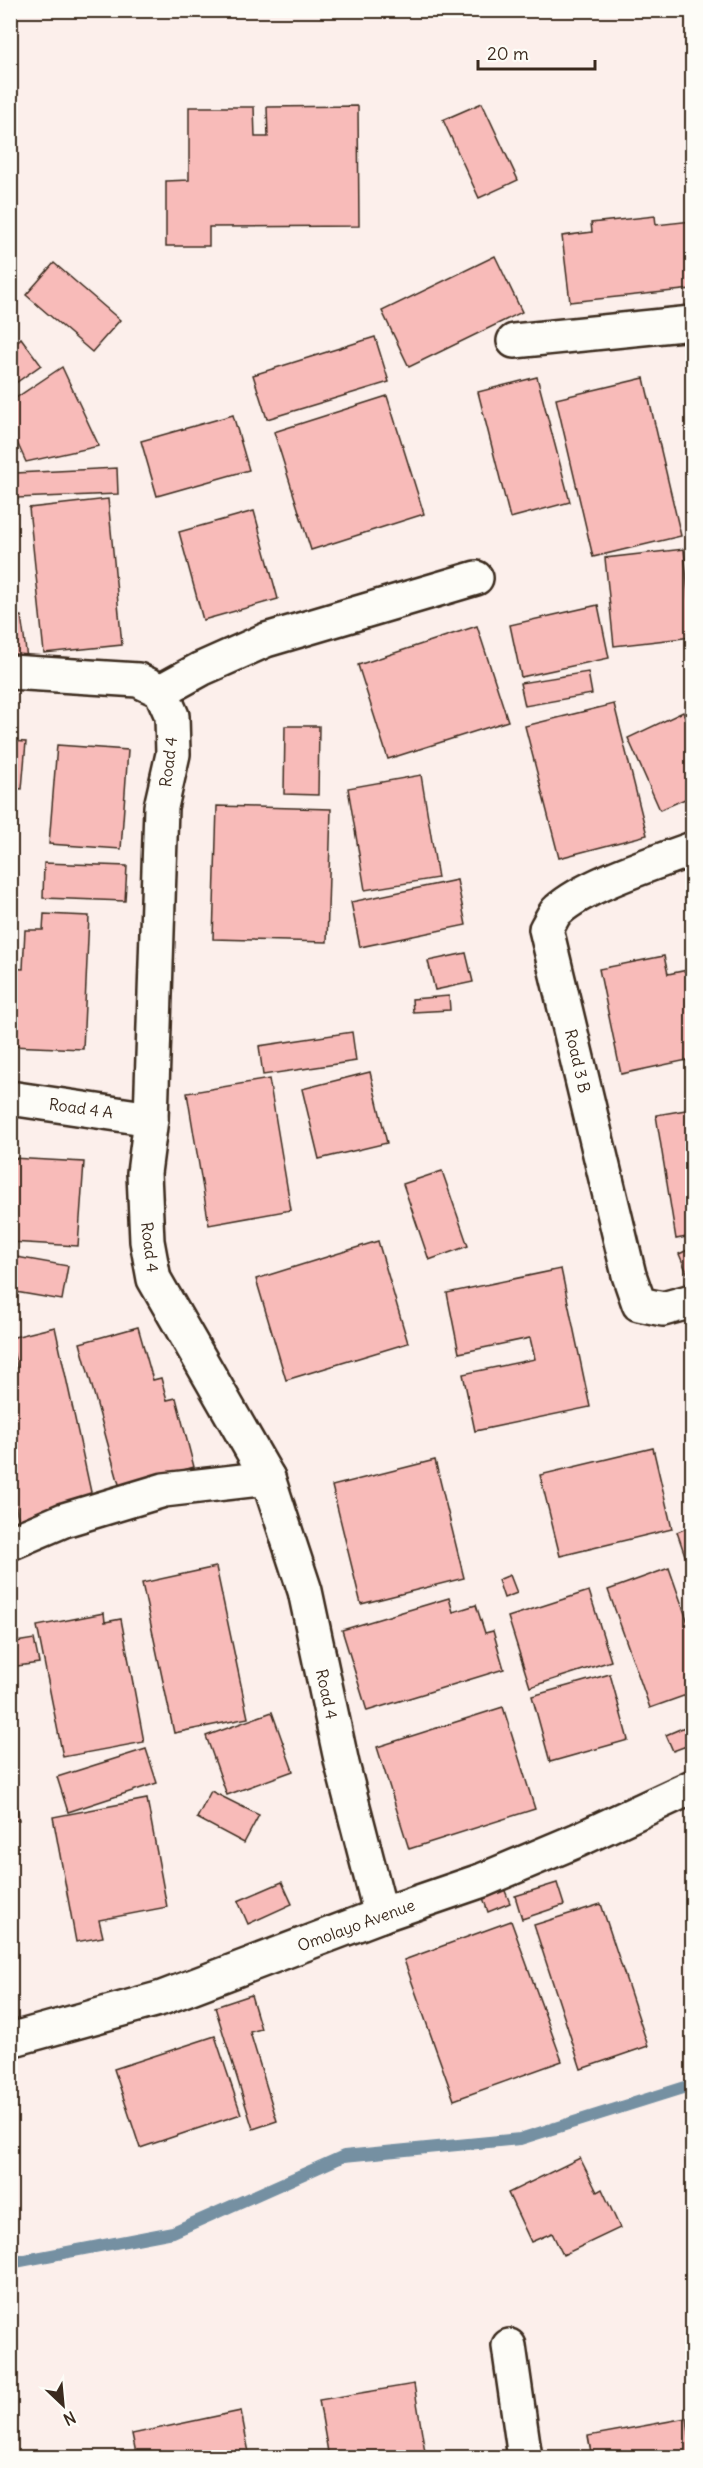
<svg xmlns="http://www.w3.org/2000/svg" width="703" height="2468" font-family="Delius,sans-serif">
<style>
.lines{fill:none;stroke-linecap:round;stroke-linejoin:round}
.stream{stroke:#7490a2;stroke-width:12}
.building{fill:#f8bbb9;stroke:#3b2a1e;stroke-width:1.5}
.minor-casing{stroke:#3b2a1e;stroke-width:38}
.minor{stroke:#fdfcf7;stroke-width:33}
.labels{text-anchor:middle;stroke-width:6;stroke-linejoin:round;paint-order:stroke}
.street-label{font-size:16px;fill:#3b2a1e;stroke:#fdfcf7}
</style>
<rect width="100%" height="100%" fill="#fcefeb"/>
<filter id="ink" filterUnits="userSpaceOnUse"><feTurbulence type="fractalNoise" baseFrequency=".0167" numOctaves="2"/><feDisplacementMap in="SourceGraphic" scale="12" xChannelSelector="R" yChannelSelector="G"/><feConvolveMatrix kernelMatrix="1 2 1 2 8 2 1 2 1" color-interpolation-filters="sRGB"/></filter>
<g filter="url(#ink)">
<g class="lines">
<polyline class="stream" points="10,2263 173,2232 344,2156 520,2139 692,2085"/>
</g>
<g class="building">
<polygon points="482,103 518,180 479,198 443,120"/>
<polygon points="358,106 359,226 209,227 209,246 166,246 166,181 189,180 189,107 254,107 255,137 268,137 267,107"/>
<polygon points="655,216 656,225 692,221 692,289 570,302 562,236 592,232 591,223"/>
<polygon points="495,256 522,312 409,367 382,311"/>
<polygon points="54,263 120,320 92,352 26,295"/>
<polygon points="10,333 17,342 21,338 41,365 10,387"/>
<polygon points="375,337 389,382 267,419 253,375"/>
<polygon points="62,367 99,446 26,462 10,427 10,402"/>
<polygon points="537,377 570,502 510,518 478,392"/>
<polygon points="644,378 681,536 593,557 556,399"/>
<polygon points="387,396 424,514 311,550 274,432"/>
<polygon points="233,415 249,470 157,496 141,441"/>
<polygon points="117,468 118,494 16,498 16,473"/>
<polygon points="108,499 122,645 44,653 29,508"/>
<polygon points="254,511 278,599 203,620 179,532"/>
<polygon points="684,549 692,637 614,646 605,558"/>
<polygon points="598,605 609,658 521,677 510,625"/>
<polygon points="21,616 27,658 10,660 10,617"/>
<polygon points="477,626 508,721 388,759 358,665"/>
<polygon points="588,672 592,694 525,706 520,683"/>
<polygon points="614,704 647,835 559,858 525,726"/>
<polygon points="683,712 692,734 692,796 660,810 628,738"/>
<polygon points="285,726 319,726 318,795 284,794"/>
<polygon points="10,741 26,742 22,789 10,788"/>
<polygon points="57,745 128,750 121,849 49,844"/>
<polygon points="421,775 438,878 365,890 348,788"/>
<polygon points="10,796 13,796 10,864"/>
<polygon points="217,806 331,809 327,942 213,939"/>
<polygon points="44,863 127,866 125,901 43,898"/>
<polygon points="457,880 466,925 360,947 351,902"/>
<polygon points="44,914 89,916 83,1049 10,1046 10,968 23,969 25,930 43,930"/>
<polygon points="466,953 473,982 435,990 428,961"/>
<polygon points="664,956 668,974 692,969 692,1059 621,1074 599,969"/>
<polygon points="449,996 450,1010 413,1012 412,999"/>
<polygon points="352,1032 356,1061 263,1075 259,1046"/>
<polygon points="370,1072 387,1143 319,1159 302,1089"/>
<polygon points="269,1079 291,1210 209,1225 187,1093"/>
<polygon points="692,1109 692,1236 676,1239 656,1115"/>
<polygon points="11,1158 84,1162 78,1246 10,1242"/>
<polygon points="442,1171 468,1246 429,1260 403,1184"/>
<polygon points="378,1241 408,1343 286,1380 256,1279"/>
<polygon points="692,1248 692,1273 688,1275 679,1254"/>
<polygon points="11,1256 68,1266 62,1300 10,1291"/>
<polygon points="561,1269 590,1407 475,1431 463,1374 535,1359 530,1338 459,1353 447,1293"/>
<polygon points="55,1327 94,1506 19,1522 10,1481 10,1368 17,1367 10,1338"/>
<polygon points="138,1327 153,1380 161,1378 167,1400 176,1398 194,1467 120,1488 80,1343"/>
<polygon points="653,1448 672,1529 560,1556 540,1475"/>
<polygon points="435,1460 464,1578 361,1604 332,1486"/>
<polygon points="692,1526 692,1576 677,1532"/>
<polygon points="216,1567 248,1718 174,1733 142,1583"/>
<polygon points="669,1568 692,1634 692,1693 650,1708 608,1590"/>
<polygon points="510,1575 517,1593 504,1598 498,1580"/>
<polygon points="589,1591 611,1661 530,1687 508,1617"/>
<polygon points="449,1598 453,1612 476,1605 485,1633 493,1631 504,1669 367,1711 342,1630"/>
<polygon points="104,1613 105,1622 121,1619 144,1742 63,1757 37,1626"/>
<polygon points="34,1639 39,1663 10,1667 10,1643"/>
<polygon points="610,1674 628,1740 550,1762 532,1696"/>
<polygon points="503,1707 535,1809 409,1849 377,1747"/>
<polygon points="272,1712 293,1771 227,1795 206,1736"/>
<polygon points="692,1724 692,1744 673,1751 666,1735"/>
<polygon points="146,1749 157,1783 68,1812 57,1777"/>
<polygon points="10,1762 19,1820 10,1821"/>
<polygon points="211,1791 259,1815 244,1843 197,1818"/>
<polygon points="147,1799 167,1907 99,1920 103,1937 76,1942 53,1817"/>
<polygon points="282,1882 292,1904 248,1924 238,1901"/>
<polygon points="557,1883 564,1905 522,1919 515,1896"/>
<polygon points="503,1886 510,1903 488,1912 482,1895"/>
<polygon points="601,1904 648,2046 581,2069 534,1925"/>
<polygon points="511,1921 562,2061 454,2100 404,1960"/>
<polygon points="251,1995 261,2029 250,2032 277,2121 253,2129 215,2007"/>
<polygon points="215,2036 241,2114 140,2148 114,2069"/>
<polygon points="580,2158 597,2192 602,2189 620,2228 563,2255 552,2233 531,2242 508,2193"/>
<polygon points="414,2384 426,2458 329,2458 319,2400"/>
<polygon points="241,2411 250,2458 137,2458 132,2434"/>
<polygon points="687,2418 692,2458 592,2458 588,2436"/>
</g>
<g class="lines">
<g class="minor-casing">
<g id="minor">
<polyline points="514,341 692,323"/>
<polyline points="10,672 138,680 161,691 172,716 173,754 161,807 151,1119 144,1173 147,1241 154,1279 268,1478 305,1591 342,1764 381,1915"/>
<polyline points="161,691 201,669 266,640 476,578"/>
<path d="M692 849C655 863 587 884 558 910 553 914 550 923 546 929L629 1275 639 1304 663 1309 692 1301"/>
<polyline points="10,1098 151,1119"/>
<polyline points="10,1543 64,1520 164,1490 268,1478"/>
<polyline points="10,2040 162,1998 381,1915 483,1880 578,1840 692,1787"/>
<polyline points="509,2346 525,2458"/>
</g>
</g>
<use href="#minor" class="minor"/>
</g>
</g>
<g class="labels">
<g class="street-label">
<text transform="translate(168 762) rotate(-83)" y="6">Road 4</text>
<text transform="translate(578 1061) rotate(77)" y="6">Road 3 B</text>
<text transform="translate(81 1108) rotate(8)" y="6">Road 4 A</text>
<text transform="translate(150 1247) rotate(83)" y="6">Road 4</text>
<text transform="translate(327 1694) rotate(78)" y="6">Road 4</text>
<text transform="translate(356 1925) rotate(-20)" y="6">Omolayo Avenue</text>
</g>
</g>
<rect width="703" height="2468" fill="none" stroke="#fdfcf7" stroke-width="36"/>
<rect x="18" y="18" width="667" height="2432" fill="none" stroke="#3b2a1e" stroke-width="2" filter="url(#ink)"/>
<g transform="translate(63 2405) rotate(154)" stroke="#fdfcf7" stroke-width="4.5" paint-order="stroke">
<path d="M0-4.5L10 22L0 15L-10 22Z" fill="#3b2a1e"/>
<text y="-9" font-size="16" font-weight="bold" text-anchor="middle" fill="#3b2a1e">N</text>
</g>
<path d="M478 60v9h117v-9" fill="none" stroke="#3b2a1e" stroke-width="3"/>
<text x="487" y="60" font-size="18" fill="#3b2a1e" stroke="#fdfcf7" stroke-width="4.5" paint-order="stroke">20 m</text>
</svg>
